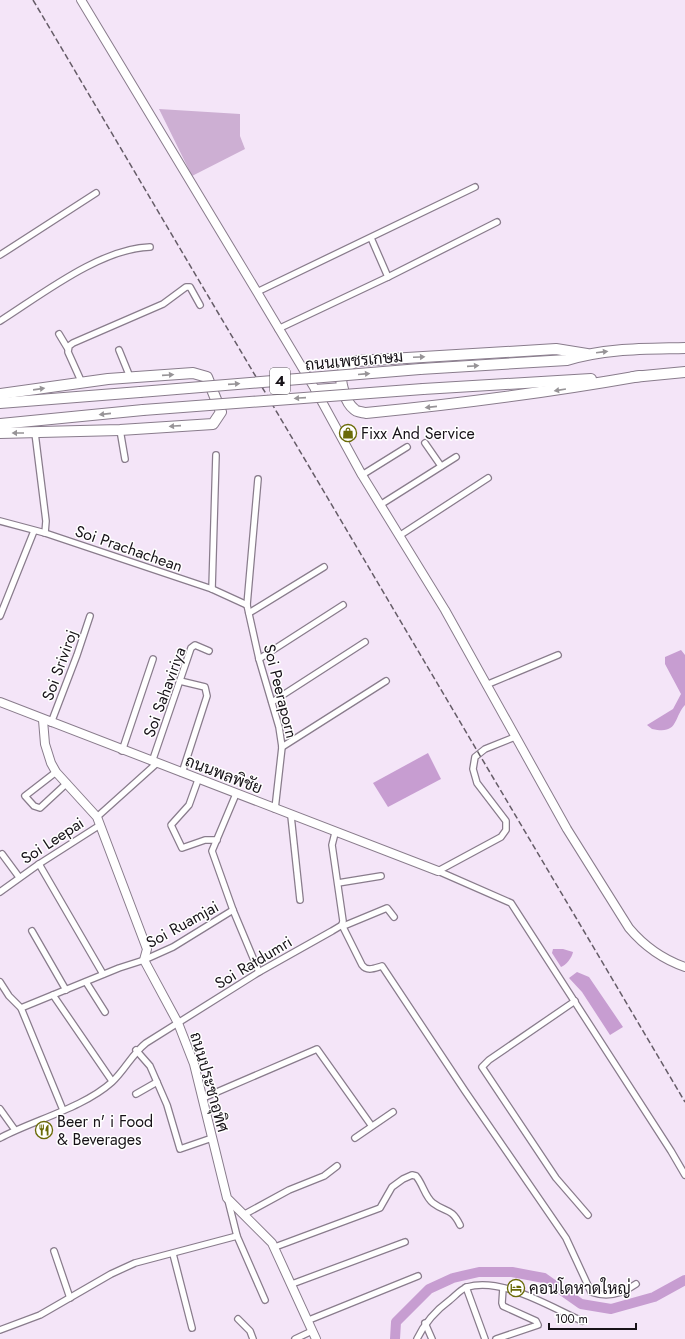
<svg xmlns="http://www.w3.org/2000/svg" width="685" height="1339" font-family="Jost,Sarabun,sans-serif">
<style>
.green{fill:#cdafd3}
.water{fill:#c79dd1}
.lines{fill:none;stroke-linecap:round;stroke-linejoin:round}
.river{stroke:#c79dd1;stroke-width:10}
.street-casing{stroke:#897c8c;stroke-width:8}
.secondary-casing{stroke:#897c8c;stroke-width:10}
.highway-casing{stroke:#897c8c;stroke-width:12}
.street{stroke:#fff;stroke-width:5.5}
.secondary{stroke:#fff;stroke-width:8}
.highway{stroke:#fff;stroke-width:10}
.rail{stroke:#655c67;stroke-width:1.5;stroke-dasharray:6 3;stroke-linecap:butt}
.highway-bridge-casing{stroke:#897c8c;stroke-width:12;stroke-linecap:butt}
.highway-bridge{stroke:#fff;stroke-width:10}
.oneway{fill:#979497}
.labels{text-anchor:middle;stroke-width:3;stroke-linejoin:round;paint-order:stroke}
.shield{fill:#fff;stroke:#5d595d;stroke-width:1}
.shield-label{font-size:15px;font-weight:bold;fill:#171218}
.street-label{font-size:16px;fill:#171218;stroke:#fff}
.poi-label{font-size:16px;fill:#171218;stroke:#fff;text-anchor:start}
</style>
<rect width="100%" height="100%" fill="#f4e5f8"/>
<polygon class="green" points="159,109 240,114 240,136 245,149 192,176"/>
<g class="water">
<path d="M681 650 685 655V705C673 718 679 735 652 729L647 725 673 709 681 694 665 664V657Z"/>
<polygon points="428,753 441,779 388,807 373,783"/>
<path d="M553 949H563L573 952C572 958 566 965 561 967L552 953Z"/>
<polygon points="577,972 589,977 623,1027 610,1035 582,992 569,978"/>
</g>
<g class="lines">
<polyline class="river" points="395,1339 396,1322 429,1289 453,1278 479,1272 512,1272 544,1278 581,1304 611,1309 654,1297 685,1280"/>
<g class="street-casing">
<g id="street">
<polyline points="371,238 388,277"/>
<polyline points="0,255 96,193"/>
<polyline points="257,292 475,187"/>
<path d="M0 321C41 295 101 248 150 247"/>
<polyline points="278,329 388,277 497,222"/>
<polyline points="59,334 68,349"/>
<polyline points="119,350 130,377"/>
<polyline points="82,383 68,352 69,346 73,343 163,304 186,287 190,287 200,305"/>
<polyline points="120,430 125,459"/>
<polyline points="35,433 46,521 45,533"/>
<polyline points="425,443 441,466"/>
<polyline points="362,475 407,447"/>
<polyline points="258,479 247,605 259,659 279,727 282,747 275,809"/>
<polyline points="380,505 456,457"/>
<polyline points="0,521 45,533 212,589 247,605"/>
<polyline points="399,536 488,478"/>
<polyline points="212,589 216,455"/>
<polyline points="249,613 324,567"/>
<polyline points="0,616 34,531"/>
<polyline points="259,659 343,605"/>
<polyline points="180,681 205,687 207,696 182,773"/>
<polyline points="486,685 558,655"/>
<polyline points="272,702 365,642"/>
<polyline points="51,723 77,655 90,616"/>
<polyline points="282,747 386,681"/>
<polyline points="122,751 153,659"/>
<polyline points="152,762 191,648 195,645 209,651"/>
<polyline points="56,772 25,796 34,806 40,808 67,783"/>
<polyline points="198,780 189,805 171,825 182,848 205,840 217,840"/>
<polyline points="236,794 212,851 233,910 259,972"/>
<polyline points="291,816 300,900"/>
<polyline points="97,817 156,764"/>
<path d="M335 833 332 845 343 921 342 925 362 965C367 972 375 968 382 966L465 1091 566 1238 591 1292C608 1298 622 1294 636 1284"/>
<polyline points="2,854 19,877"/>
<polyline points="39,864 103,974"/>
<polyline points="438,871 511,903 671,1151 685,1175"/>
<polyline points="438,871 501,837 506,830 506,821 477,783 473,769 475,757 485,749 515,737"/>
<polyline points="338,883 381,876"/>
<polyline points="0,892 39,864 100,825"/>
<polyline points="32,931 66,990"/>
<polyline points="0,982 9,996 21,1008 63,1110"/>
<polyline points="86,982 105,1012"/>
<polyline points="53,995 112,1081"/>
<polyline points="575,1001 489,1060 482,1067 556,1178 588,1215"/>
<polyline points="21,1008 119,968 144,960 173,947 233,910"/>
<polyline points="136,1050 150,1066 167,1105 180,1149 212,1138"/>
<polyline points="136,1094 157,1082"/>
<polyline points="203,1098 317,1049 371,1125"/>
<polyline points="0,1109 15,1130"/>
<path d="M0 1138C34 1120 83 1108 112 1082 125 1070 132 1054 146 1043L259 972 332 931 342 925H346L387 908 394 917"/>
<polyline points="355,1138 393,1112"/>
<polyline points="228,1200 237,1236 265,1300"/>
<polyline points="245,1214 289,1190 324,1176 337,1166"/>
<path d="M275 1247 380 1208 392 1187 403 1179 412 1175 416 1176C423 1184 425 1197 433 1203 446 1213 451 1207 460 1225"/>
<polyline points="54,1251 70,1298"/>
<polyline points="173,1254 192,1328"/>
<polyline points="292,1284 405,1242"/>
<polyline points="466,1287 485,1339"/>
<polyline points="238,1319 250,1331 253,1339"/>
<polyline points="309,1320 418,1276"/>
<polyline points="425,1323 432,1339"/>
<polyline points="0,1330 40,1315 111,1274 135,1263 237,1236"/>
<polyline points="295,1339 312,1331"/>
<path d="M417 1339C425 1322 435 1311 450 1300 455 1296 461 1289 467 1287 503 1277 550 1307 582 1321"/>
<polyline points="496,1339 538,1325 536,1321 503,1306 502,1303 503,1288"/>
</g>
</g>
<g class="secondary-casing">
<g id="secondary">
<path d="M81 0 257 292 315 389 362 475 445 610 567 829 629 928C645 947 662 959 685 967"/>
<polyline points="315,389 343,387"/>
<polyline points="0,702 438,871"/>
<polyline points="43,720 45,744 51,763 56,772 97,817 147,949 144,960 178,1023 194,1064 227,1198 272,1243 316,1339"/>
</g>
</g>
<g class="highway-casing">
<g id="highway">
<path d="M587 354 556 349 357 361C351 364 345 366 342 373 339 382 346 403 354 409 356 412 362 412 366 413 458 404 549 392 640 376"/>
<path d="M420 369 567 360C606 348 645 349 685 348"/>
<polyline points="633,377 685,372"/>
<polyline points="423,389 591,379"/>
<polyline points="0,394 108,379 193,373 207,377 221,412 213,424 120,430 0,433"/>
<polyline points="0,403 140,392"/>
<polyline points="0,424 143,410"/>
</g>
</g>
<use href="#street" class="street"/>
<use href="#secondary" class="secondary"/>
<use href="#highway" class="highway"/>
<polyline class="rail" points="33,0 685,1102"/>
<g class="highway-bridge-casing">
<g id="highway-bridge">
<polyline points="140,392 420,369"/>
<polyline points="143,410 423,389"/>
</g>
</g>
<use href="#highway-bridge" class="highway-bridge"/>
</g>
<defs><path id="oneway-solid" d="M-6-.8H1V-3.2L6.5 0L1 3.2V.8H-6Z"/></defs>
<g class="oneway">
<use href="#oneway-solid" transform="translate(602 352) rotate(-7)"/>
<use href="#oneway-solid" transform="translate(419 357) rotate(-3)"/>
<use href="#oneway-solid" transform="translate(473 366) rotate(-4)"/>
<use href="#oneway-solid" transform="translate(364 374) rotate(-5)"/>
<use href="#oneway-solid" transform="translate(168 375) rotate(-4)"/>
<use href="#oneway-solid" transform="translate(234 384) rotate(-4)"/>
<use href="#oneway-solid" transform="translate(39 389) rotate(-8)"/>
<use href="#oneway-solid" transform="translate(560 390) rotate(171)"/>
<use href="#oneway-solid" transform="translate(300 398) rotate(176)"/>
<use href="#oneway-solid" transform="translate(431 407) rotate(174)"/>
<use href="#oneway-solid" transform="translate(105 414) rotate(174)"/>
<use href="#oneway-solid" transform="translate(175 426) rotate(176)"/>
<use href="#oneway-solid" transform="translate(18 433) rotate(-180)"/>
</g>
<defs>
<g id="shop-ring" transform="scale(0.9)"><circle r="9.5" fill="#fff" stroke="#6a6a07" stroke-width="1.5"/><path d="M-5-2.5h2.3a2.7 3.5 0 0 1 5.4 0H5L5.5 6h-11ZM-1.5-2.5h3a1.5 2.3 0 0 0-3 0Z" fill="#6a6a07"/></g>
<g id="restaurant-ring" transform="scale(0.9)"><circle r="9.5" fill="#fff" stroke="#6a6a07" stroke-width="1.5"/><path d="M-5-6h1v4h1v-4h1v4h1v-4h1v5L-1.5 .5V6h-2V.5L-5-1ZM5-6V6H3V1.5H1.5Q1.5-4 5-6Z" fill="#6a6a07"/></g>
<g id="hotel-ring" transform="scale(0.9)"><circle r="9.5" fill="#fff" stroke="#6a6a07" stroke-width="1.5"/><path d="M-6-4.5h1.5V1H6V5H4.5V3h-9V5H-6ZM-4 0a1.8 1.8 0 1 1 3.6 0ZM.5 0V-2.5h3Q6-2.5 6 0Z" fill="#6a6a07"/></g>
</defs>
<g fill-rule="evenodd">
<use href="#shop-ring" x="348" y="433"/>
<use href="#restaurant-ring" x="44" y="1130"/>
<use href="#hotel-ring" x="516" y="1288"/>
</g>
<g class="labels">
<rect class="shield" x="270" y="368" width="20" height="26" rx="3"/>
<g class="shield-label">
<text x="280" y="386">4</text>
</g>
<g class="street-label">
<text transform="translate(354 360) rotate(-5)" y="6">ถนนเพชรเกษม</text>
<text transform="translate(129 548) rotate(19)" y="6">Soi Prachachean</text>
<text transform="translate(59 665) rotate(-70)" y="6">Soi Sriviroj</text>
<text transform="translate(281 691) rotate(76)" y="6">Soi Peeraporn</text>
<text transform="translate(164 692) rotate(-70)" y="6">Soi Sahaviriya</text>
<text transform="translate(224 774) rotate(21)" y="6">ถนนพลพิชัย</text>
<text transform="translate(52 840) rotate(-33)" y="6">Soi Leepai</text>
<text transform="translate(182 924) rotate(-29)" y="6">Soi Ruamjai</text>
<text transform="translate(253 962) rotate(-31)" y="6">Soi Ratdumri</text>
<text transform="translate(210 1082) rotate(74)" y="6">ถนนประชาอุทิศ</text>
</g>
<g class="poi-label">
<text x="361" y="439">Fixx And Service</text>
<text x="57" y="1127">Beer n' i Food<tspan x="57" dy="18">&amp; Beverages</tspan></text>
<text x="529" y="1294">คอนโดหาดใหญ่</text>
</g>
</g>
<path d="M549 1323v6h87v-6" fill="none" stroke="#171218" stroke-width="2"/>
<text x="555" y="1323" font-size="12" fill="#171218" stroke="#ffffff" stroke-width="3" paint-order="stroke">100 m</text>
</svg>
